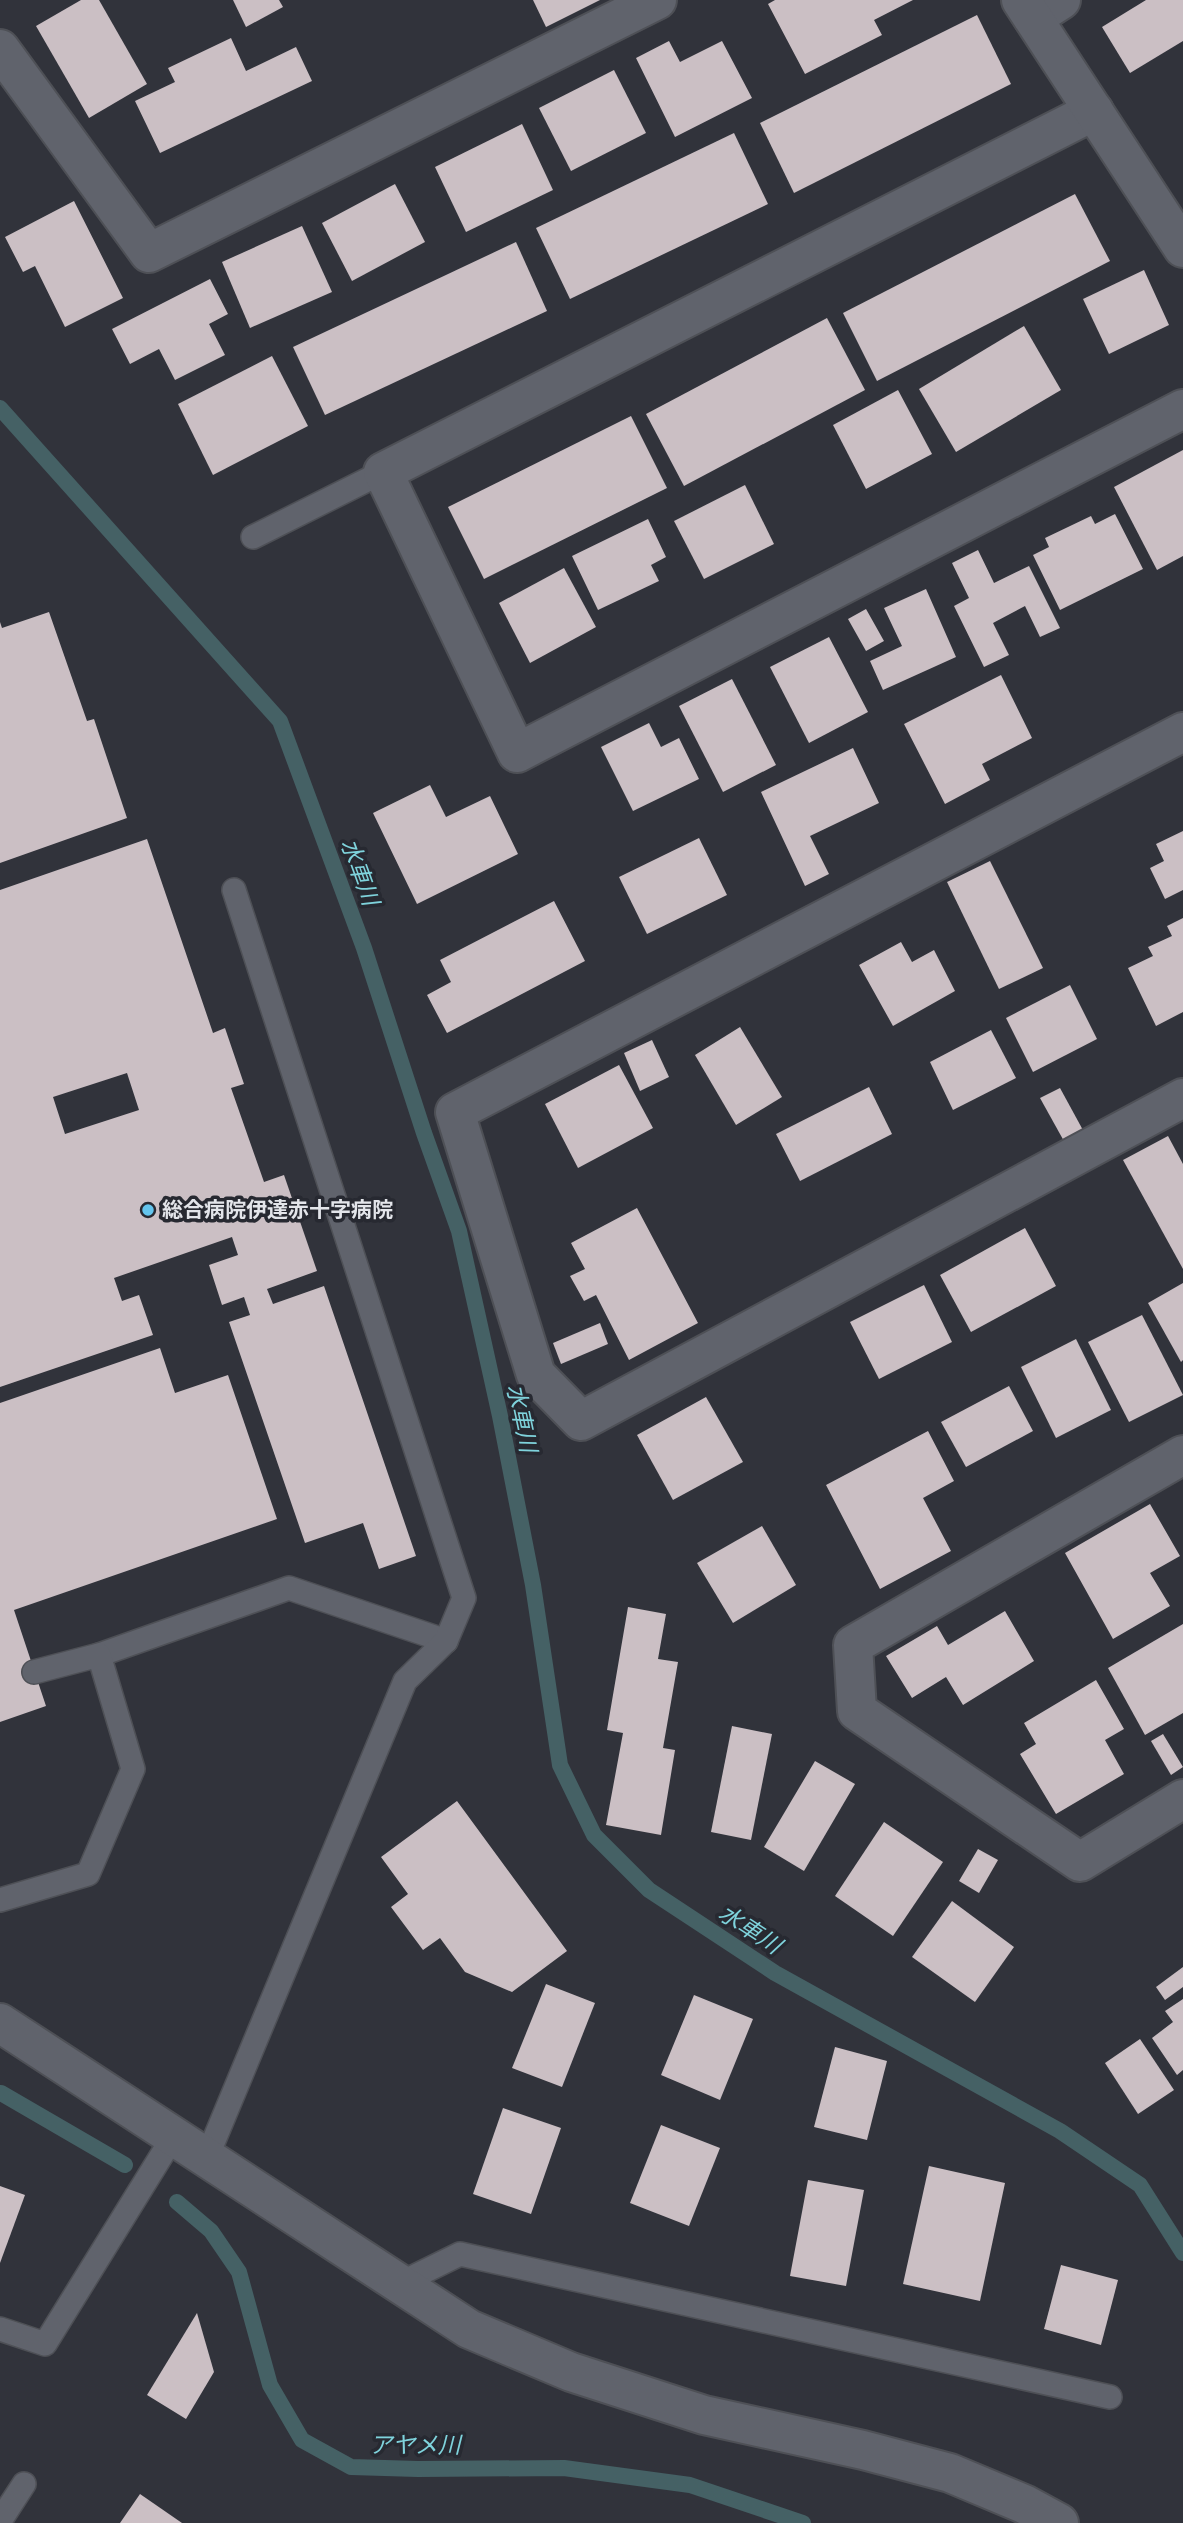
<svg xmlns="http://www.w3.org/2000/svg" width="1183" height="2523" font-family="'Nunito Sans','Noto Sans JP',sans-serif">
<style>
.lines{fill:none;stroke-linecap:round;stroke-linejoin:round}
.stream{stroke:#456165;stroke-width:16}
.building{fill:#cbbfc4;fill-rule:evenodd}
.service-casing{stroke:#4e5056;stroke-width:26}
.minor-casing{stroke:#4e5056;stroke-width:42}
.tertiary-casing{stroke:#4e5056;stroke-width:42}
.service{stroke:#60636c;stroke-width:23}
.minor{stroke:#60636c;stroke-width:38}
.tertiary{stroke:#60636c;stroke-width:38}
.poi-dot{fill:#64c5ee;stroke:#272931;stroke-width:2.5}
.labels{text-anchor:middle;stroke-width:7;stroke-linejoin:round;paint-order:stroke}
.poi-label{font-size:21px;font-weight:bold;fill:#e3e5ea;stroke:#272931;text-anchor:start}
.water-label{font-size:23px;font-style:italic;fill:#7fd3dc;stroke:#272931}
</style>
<rect width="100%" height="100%" fill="#31333b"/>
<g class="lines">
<g class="stream">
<polyline points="0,408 280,721 364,948 424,1133 459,1231 500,1416 533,1585 560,1765 594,1835 649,1890 775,1973 1060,2131 1140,2185 1183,2253"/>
<polyline points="1,2093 125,2165"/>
<polyline points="177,2202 211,2231 239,2272 270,2385 302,2440 351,2467 418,2469 564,2468 690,2485 803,2523"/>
</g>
</g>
<g class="building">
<polygon points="81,0 99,0 147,84 89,118 36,26"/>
<polygon points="233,0 279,0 283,7 246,27"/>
<polygon points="533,0 600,0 546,27"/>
<polygon points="775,0 913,0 874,20 882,35 805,74 768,4"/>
<polygon points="1146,0 1183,0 1183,41 1130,73 1102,27"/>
<polygon points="977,15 1011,84 794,193 760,123"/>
<polygon points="231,38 246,71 296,47 312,81 160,153 135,101 175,82 168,68"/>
<polygon points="669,41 680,62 722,41 752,98 675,137 636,58"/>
<polygon points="614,70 646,133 571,171 539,108"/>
<polygon points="522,124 553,190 466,232 435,167"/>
<polygon points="734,133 768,204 570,299 536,228"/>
<polygon points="395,184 425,242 352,281 322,223"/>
<polygon points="1075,194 1110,261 877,381 843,313"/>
<polygon points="74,201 123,298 65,327 35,266 23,272 5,237"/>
<polygon points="302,226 332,292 250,328 222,262"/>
<polygon points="516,242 547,311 325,415 293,347"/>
<polygon points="1144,270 1169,325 1109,354 1083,299"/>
<polygon points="210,279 228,314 209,324 225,355 175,380 159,349 130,364 112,329"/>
<polygon points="827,318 865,390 684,486 646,414"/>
<polygon points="1024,326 1061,390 956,452 919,389"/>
<polygon points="272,356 308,426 213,475 178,404"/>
<polygon points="898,390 932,454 866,489 833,425"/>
<polygon points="631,416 667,488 484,579 448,507"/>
<polygon points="1183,450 1183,556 1157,570 1114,487"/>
<polygon points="745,485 774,544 704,579 674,521"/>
<polygon points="1115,514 1143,569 1060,610 1033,555 1049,547 1045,538 1091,516 1095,524"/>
<polygon points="648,519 666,557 651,565 659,581 598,610 572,556"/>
<polygon points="978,550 994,583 1029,566 1060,628 1040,637 1025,606 993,623 1009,655 984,667 954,606 969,598 952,563"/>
<polygon points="564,568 596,627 530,663 499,603"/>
<polygon points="926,589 956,657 883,690 870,661 902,646 884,608"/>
<polygon points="866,609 884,641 866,651 848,619"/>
<polygon points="49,612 87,721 94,719 127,818 0,863 0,622 2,628"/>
<polygon points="829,637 868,712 809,743 770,667"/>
<polygon points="1001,675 1032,738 982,764 990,780 945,804 904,724"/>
<polygon points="732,679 776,765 723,792 679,706"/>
<polygon points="649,723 661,747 679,738 699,779 633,811 601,747"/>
<polygon points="853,748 879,803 810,836 829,874 805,886 761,792"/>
<polygon points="430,785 446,817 490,796 518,854 417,904 373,813"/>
<polygon points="1183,831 1183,890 1165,899 1150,868 1164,861 1156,844"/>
<polygon points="699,838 727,895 647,934 619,877"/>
<path d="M147 839 213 1033 225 1028 244 1084 231 1088 264 1182 284 1175 317 1271 267 1289 273 1304 324 1286 416 1556 379 1569 363 1523 305 1543 229 1322 250 1315 244 1297 222 1305 209 1265 238 1255 232 1237 114 1278 122 1301 139 1295 153 1335 0 1387V890ZM127 1073 139 1110 65 1134 53 1097Z"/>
<polygon points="990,861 1043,968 999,989 947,882"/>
<polygon points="554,901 585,961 447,1033 427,995 451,982 440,960"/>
<polygon points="1183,918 1183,1012 1156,1026 1128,968 1153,956 1148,947 1172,936 1167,926"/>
<polygon points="901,942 912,962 934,950 955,991 893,1026 859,965"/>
<polygon points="1070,985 1097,1039 1033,1072 1006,1018"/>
<polygon points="740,1027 782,1097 736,1125 695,1055"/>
<polygon points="991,1030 1016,1078 953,1110 930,1062"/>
<polygon points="652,1040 669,1077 640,1091 624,1053"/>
<polygon points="619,1065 653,1128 578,1168 545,1104"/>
<polygon points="869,1087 892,1134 800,1181 776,1134"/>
<polygon points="1060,1088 1084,1132 1065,1143 1040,1098"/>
<polygon points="1168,1136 1183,1164 1183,1269 1123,1160"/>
<polygon points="637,1208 698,1323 629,1360 596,1295 584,1301 570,1276 585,1269 571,1243"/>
<polygon points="1025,1228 1056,1286 971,1332 940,1275"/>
<polygon points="1183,1283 1183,1360 1181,1362 1148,1303"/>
<polygon points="924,1285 952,1342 879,1379 850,1322"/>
<polygon points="1142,1315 1183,1395 1129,1422 1088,1342"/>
<polygon points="600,1323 608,1344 561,1364 553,1343"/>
<polygon points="1076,1339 1111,1410 1056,1438 1021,1367"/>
<polygon points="160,1348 175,1393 228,1375 277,1519 14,1610 46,1706 0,1722 0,1403"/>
<polygon points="1009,1386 1033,1431 966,1467 941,1422"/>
<polygon points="706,1397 743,1462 673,1500 637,1435"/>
<polygon points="928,1431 954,1481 923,1498 951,1551 880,1589 826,1485"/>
<polygon points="1150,1504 1180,1556 1150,1573 1170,1606 1113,1639 1065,1553"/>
<polygon points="762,1526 796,1585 733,1623 697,1563"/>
<polygon points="628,1607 666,1614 658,1659 678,1662 663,1748 675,1750 661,1835 606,1825 623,1733 607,1730"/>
<polygon points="1005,1611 1034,1661 963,1705 946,1677 912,1698 886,1656 937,1626 948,1645"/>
<polygon points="1183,1624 1183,1713 1145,1735 1108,1668"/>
<polygon points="1096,1680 1124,1729 1105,1740 1124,1774 1056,1814 1020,1754 1036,1744 1024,1723"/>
<polygon points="732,1726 772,1734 751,1840 711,1832"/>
<polygon points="1163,1734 1183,1767 1171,1775 1151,1741"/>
<polygon points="815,1761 855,1784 804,1871 764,1847"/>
<polygon points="457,1801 567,1951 512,1992 465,1972 440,1938 423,1950 391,1907 408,1894 381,1857"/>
<polygon points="884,1822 943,1862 893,1936 835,1896"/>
<polygon points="978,1849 998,1860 979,1893 959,1881"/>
<polygon points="952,1901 1014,1947 975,2002 912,1957"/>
<polygon points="1183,1967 1183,1987 1165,2000 1156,1987"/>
<polygon points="546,1984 595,2003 562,2087 512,2068"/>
<polygon points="694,1995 753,2019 720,2100 661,2075"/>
<polygon points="1183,1999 1183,2070 1177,2075 1152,2038 1173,2022 1165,2011"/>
<polygon points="1140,2039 1174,2090 1138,2114 1105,2063"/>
<polygon points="835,2047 887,2061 867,2140 814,2127"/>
<polygon points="503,2108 561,2128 531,2214 473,2194"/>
<polygon points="661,2125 720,2148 689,2226 630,2203"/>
<polygon points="929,2166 1005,2183 980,2301 903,2284"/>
<polygon points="808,2180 864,2190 846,2286 790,2276"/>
<polygon points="0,2186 25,2195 0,2263"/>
<polygon points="1061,2265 1118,2280 1101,2345 1044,2329"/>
<polygon points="197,2313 214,2372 186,2419 147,2395"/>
<polygon points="140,2494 182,2523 120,2523"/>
</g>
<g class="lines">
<g class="service-casing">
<g id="service">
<polyline points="253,537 383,472"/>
<polyline points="99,1655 289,1588 446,1641"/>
<polyline points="0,1900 88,1874 133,1769 99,1655 34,1672"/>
<polyline points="207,2157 405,1681 446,1641 464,1598 234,890"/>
<polyline points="401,2283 460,2254 1110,2397"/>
<polyline points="0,2329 45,2344 173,2137"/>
<polyline points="0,2521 24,2484"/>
</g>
</g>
<g class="minor-casing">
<g id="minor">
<polyline points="1033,18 1061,0"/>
<polyline points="0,49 149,253 657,0"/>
<polyline points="1094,111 383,472 517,753 1183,409"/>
<polyline points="1183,732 455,1112 536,1375 581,1421 1183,1098"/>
<polyline points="1183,1455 853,1645 857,1711 1080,1862 1183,1799"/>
<polyline points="0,2023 469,2329 571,2372 704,2415 863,2450 950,2473 1024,2504 1059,2523"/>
</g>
</g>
<g class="tertiary-casing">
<polyline id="tertiary" points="1021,0 1183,248"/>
</g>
<use href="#service" class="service"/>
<use href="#minor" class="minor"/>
<use href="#tertiary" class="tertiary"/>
</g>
<circle class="poi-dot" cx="148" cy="1210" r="7"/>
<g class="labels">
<g class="poi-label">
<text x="162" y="1217">総合病院伊達赤十字病院</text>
</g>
<g class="water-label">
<text transform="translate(360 872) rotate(70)" y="8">水車川</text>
<text transform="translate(522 1418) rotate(78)" y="8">水車川</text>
<text transform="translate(750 1929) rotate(33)" y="8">水車川</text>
<text x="415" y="2453">アヤメ川</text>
</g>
</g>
</svg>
